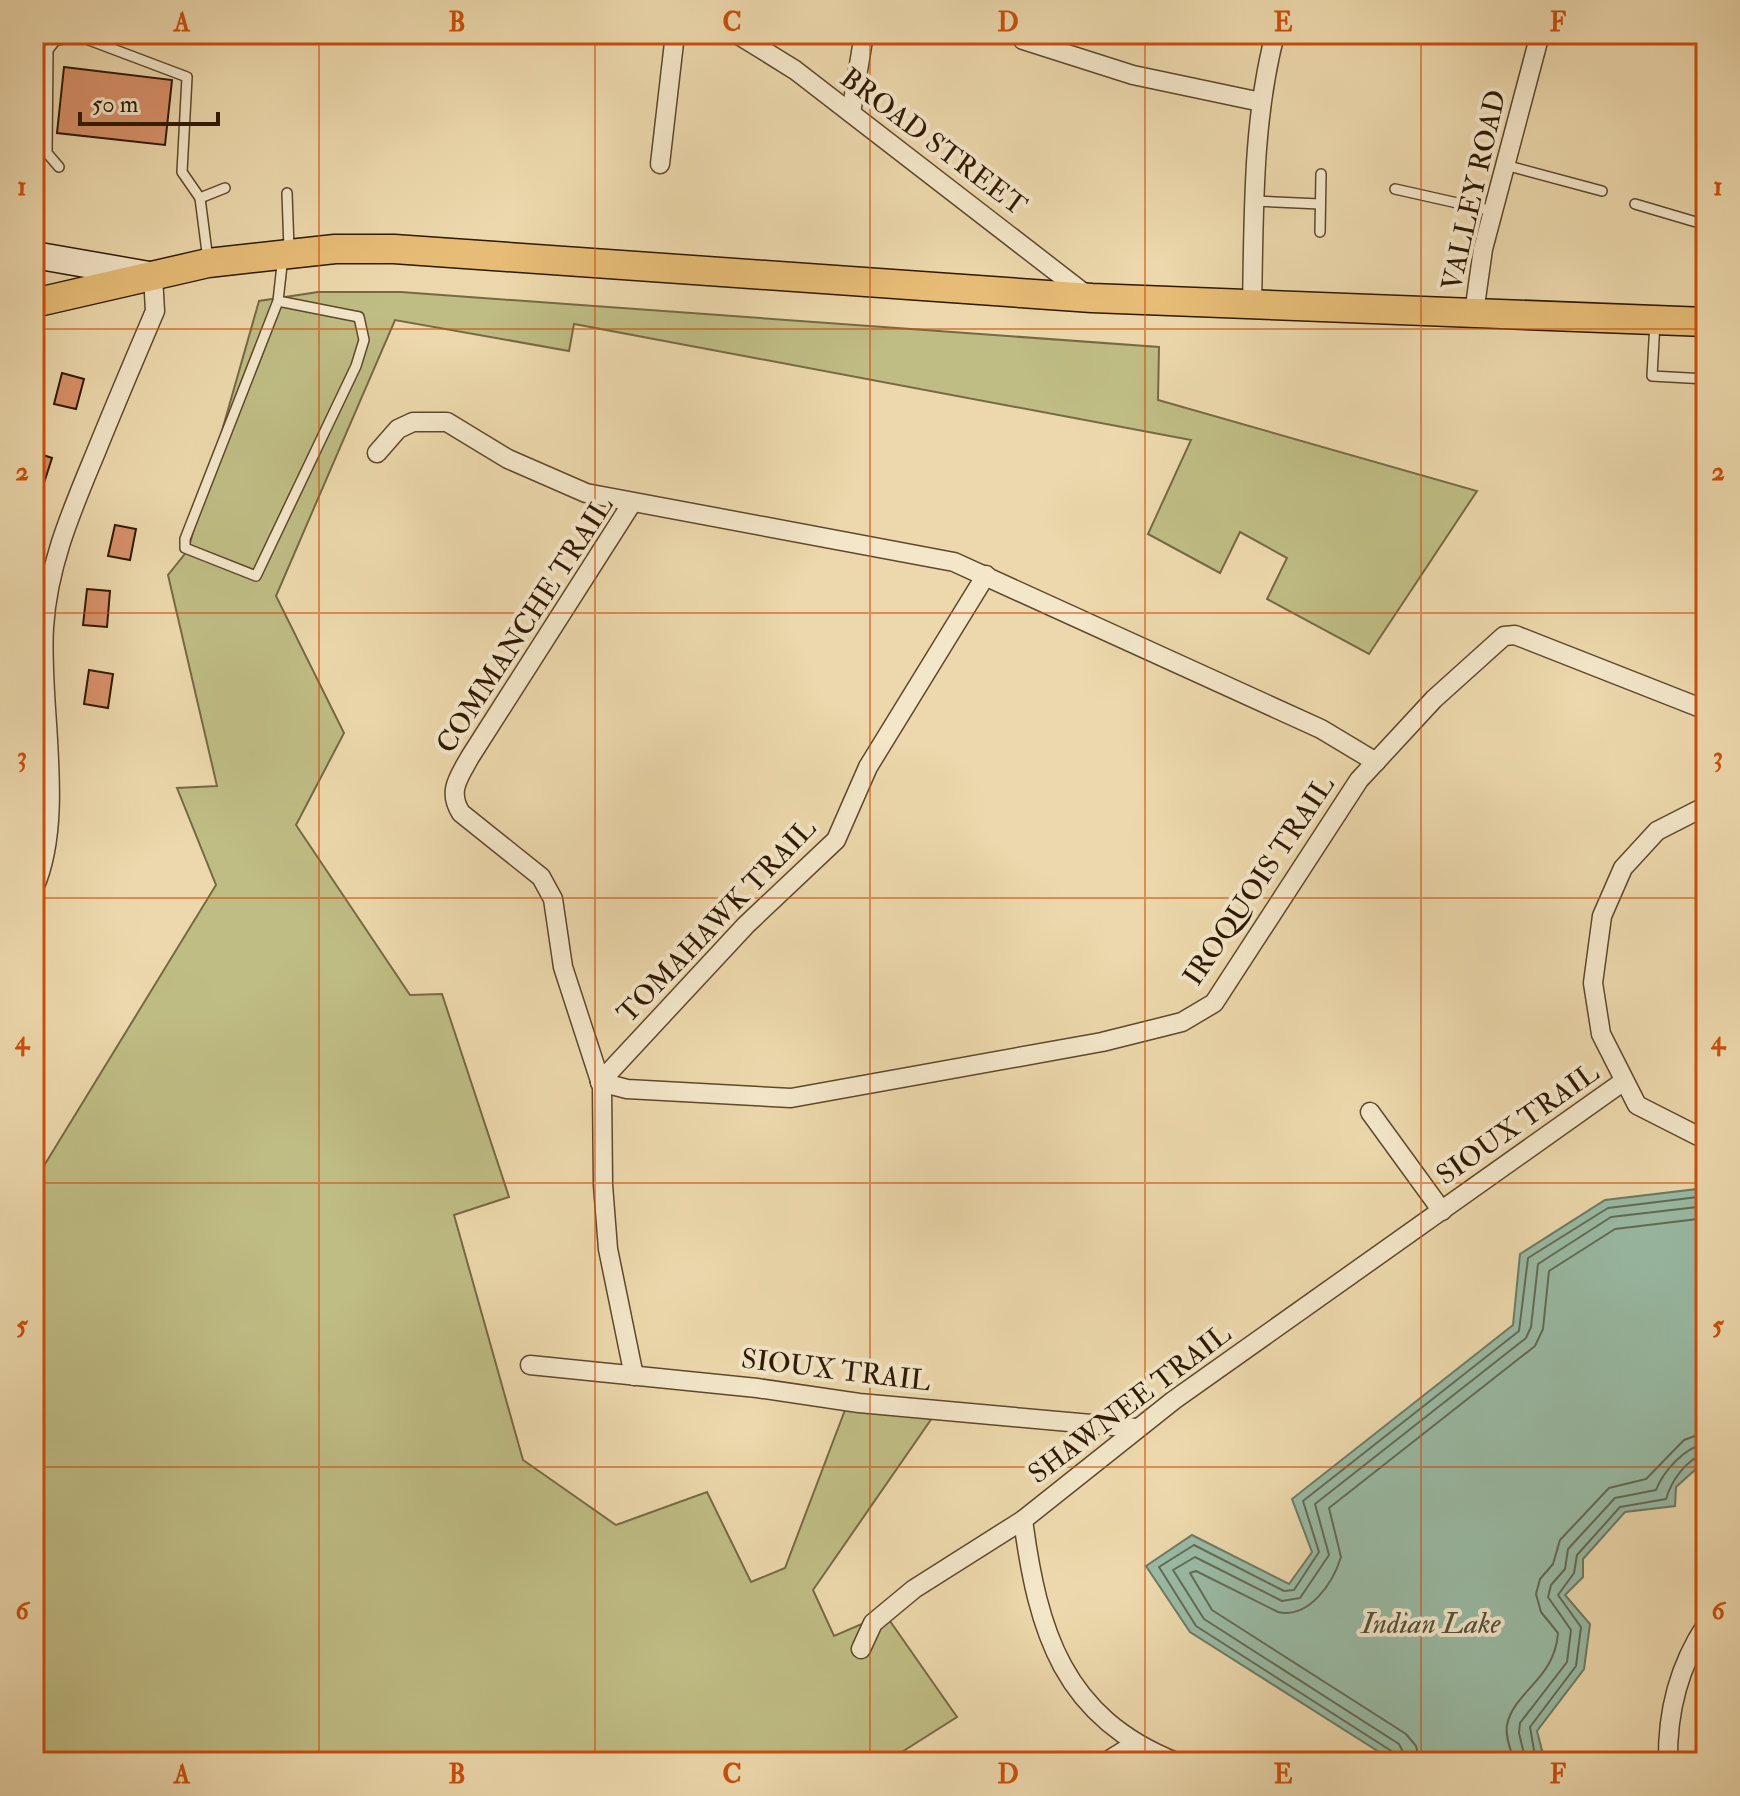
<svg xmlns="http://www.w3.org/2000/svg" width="1740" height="1796" font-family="'IM FELL Double Pica',serif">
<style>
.green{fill:#bfbc84;stroke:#766a43;stroke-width:2}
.water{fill:#99bba5;stroke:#6e7a64;stroke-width:2}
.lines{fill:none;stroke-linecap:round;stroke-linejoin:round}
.shore{stroke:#646a54;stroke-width:2}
.building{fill:#d9916a;stroke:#2e1802;stroke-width:2}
.lane-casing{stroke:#5e482c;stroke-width:12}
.street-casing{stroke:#5e482c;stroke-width:21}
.secondary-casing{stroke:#2e1802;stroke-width:29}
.primary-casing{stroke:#2e1802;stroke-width:31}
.lane{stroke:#f3e6c9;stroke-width:9}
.street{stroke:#f3e6c9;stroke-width:18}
.secondary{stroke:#f3e6c9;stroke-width:26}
.primary{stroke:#e6bc76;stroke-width:28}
.grid{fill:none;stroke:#cc4f0a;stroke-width:2;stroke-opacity:0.55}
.labels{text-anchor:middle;stroke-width:8;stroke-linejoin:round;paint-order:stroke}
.street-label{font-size:28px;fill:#2e1802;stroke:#f3e6c9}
.water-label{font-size:30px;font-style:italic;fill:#53513b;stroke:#f3e6c9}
.neatline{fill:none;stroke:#cc4f0a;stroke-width:3}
.grid-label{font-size:26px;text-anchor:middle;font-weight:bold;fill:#cc4f0a}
</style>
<rect width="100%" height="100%" fill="#ecd8ac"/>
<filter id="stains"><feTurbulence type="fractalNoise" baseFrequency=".0025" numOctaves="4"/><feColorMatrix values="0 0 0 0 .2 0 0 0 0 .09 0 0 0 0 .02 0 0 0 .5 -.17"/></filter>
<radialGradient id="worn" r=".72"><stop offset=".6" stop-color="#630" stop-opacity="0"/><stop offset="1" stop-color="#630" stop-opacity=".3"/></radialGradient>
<polygon class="green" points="318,292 401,292 1159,347 1158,400 1477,491 1369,654 1267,599 1287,558 1240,532 1220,573 1148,534 1191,440 574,324 569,351 395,320 276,596 344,733 296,825 410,995 442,994 509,1197 454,1215 523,1460 616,1525 707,1492 751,1582 785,1568 845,1410 932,1418 813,1590 834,1636 885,1614 957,1717 886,1762 34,1762 34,1182 216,885 177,788 217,786 168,575 188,550 259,301"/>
<polygon class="water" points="1706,1188 1706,1460 1676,1487 1675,1506 1625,1512 1583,1559 1583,1577 1565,1595 1590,1624 1584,1669 1537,1731 1545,1762 1395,1762 1190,1632 1146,1566 1192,1535 1289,1584 1312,1552 1292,1499 1513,1325 1520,1254 1605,1200"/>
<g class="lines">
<g class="shore">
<polyline points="1397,1762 1393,1752 1196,1626 1159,1567 1194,1545 1284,1591 1294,1590 1319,1552 1303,1501 1519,1331 1528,1258 1608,1208 1706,1196"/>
<polyline points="1408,1762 1399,1744 1204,1619 1173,1570 1195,1557 1282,1601 1300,1598 1329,1555 1315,1504 1526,1338 1531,1327 1538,1264 1611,1217 1706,1206"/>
<path d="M1420 1762 1416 1746 1406 1734 1212 1610 1190 1573 1196 1571 1278 1612C1309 1619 1333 1583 1341 1557L1329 1508 1535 1346 1543 1329 1549 1271 1615 1229 1706 1218"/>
<path d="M1514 1762C1511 1750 1505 1737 1507 1725 1514 1691 1555 1679 1558 1633L1541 1612 1536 1594 1540 1579 1553 1564 1560 1540 1609 1488 1646 1479 1684 1440 1706 1432"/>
<path d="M1526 1762 1519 1733 1520 1723 1567 1662 1571 1630 1548 1597 1551 1585 1565 1569 1568 1549 1615 1498 1656 1490C1663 1472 1685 1446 1706 1444"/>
<path d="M1536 1762 1530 1727 1576 1666 1581 1627 1558 1595 1574 1573 1577 1555 1620 1507 1666 1499C1671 1482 1686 1458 1706 1454"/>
</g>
</g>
<g class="building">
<polygon points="64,67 172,80 165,145 57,133"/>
<polygon points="62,373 84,379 76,409 54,404"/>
<polygon points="34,452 52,458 43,486 34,483"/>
<polygon points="115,525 136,529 130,560 108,556"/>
<polygon points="87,589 110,591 107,627 83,625"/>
<polygon points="89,670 113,674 108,708 84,704"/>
</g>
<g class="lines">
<g class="lane-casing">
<g id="lane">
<polyline points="73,34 187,77 182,172 200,198 208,260"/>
<polyline points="234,34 234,38 308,39 308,34"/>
<polyline points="1505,165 1602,191"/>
<polyline points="59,167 47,153 48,50 55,41 74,36"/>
<polyline points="1395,189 1493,211"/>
<polyline points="287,193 289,249"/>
<polyline points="200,198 225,188"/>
<polyline points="1254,201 1320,204"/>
<polyline points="1635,204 1706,225"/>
<polyline points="1320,232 1321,174"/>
<polyline points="278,301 359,317 364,340 356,366 256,576 185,548 185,539 278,301 283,256"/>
<polyline points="1655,322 1652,376 1706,379"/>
</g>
</g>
<g class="street-casing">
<g id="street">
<polyline points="737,34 795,70 1089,297"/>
<polyline points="1023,40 1133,75 1261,102"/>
<polyline points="851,113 864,34"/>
<polyline points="660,164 675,34"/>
<path d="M1252 307C1254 215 1252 123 1275 34"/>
<polyline points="1474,313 1483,249 1540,34"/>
<polyline points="377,453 398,429 413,422 447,422 508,459 586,493 954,562 1321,729 1376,762"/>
<path d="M632 503 470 757C459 777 447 791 461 813L541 877 553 899 563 967 602 1087 603 1185 608 1249 634 1376"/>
<polyline points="1706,806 1657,831 1623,868 1602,916 1593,983 1601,1034 1637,1105 1706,1140"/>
<path d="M34 888C66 817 39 705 44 627 48 564 72 510 96 452 115 405 135 358 155 311L153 276"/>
<polyline points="600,1082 627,1089 791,1098 1102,1042 1182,1022 1214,1003 1359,780 1434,699 1504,636 1515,635 1706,710"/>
<polyline points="600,1082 746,925 836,840 868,767 986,575"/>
<polyline points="1370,1112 1442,1211"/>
<polyline points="530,1365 757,1388 859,1403 1136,1428"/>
<path d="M1023 1520C1038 1632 1063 1717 1176 1762"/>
<polyline points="861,1649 873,1623 914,1589 1023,1520 1174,1400 1624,1081"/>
<polyline points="1106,1762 1135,1744"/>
<path d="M1668 1762C1667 1713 1679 1666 1706 1625"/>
</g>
</g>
<g class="secondary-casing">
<polyline id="secondary" points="34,255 149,275"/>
</g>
<g class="primary-casing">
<polyline id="primary" points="34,303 208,263 335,249 394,249 1092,298 1706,322"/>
</g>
<use href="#lane" class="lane"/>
<use href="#street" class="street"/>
<use href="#secondary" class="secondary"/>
<use href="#primary" class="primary"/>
</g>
<path class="grid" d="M319 34V1762M595 34V1762M870 34V1762M1145 34V1762M1421 34V1762M34 329H1706M34 613H1706M34 898H1706M34 1183H1706M34 1467H1706"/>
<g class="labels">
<g class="street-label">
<text transform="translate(934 141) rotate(37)" y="10">BROAD STREET</text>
<text transform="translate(1473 190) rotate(-77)" y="10">VALLEY ROAD</text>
<text transform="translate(524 624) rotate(-57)" y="10">COMMANCHE TRAIL</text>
<text transform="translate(1258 880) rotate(-56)" y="10">IROQUOIS TRAIL</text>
<text transform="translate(716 920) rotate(-46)" y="10">TOMAHAWK TRAIL</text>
<text transform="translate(1517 1123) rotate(-35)" y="10">SIOUX TRAIL</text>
<text transform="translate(836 1369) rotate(7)" y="10">SIOUX TRAIL</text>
<text transform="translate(1129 1403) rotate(-37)" y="10">SHAWNEE TRAIL</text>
</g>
<g class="water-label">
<text x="1431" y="1633">Indian Lake</text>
</g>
</g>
<rect width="1740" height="1796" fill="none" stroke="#ecd8ac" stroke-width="88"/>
<path d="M80 112v12h138v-12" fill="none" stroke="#2e1802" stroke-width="4"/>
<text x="92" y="112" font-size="24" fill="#2e1802" stroke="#f3e6c9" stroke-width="6" paint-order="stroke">50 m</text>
<rect x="44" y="44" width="1652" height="1708" class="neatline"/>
<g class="grid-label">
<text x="182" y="31">A</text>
<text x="457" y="31">B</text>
<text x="732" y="31">C</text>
<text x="1008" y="31">D</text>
<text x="1283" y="31">E</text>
<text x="1558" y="31">F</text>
<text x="22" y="195">1</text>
<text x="1718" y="195">1</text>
<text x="22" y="480">2</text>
<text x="1718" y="480">2</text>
<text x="22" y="765">3</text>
<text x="1718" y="765">3</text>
<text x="22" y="1049">4</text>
<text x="1718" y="1049">4</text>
<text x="22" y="1334">5</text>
<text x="1718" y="1334">5</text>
<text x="22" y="1619">6</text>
<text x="1718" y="1619">6</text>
<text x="182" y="1783">A</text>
<text x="457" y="1783">B</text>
<text x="732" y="1783">C</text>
<text x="1008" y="1783">D</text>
<text x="1283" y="1783">E</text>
<text x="1558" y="1783">F</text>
</g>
<rect width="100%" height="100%" filter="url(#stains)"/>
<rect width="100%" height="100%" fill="url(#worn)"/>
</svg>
